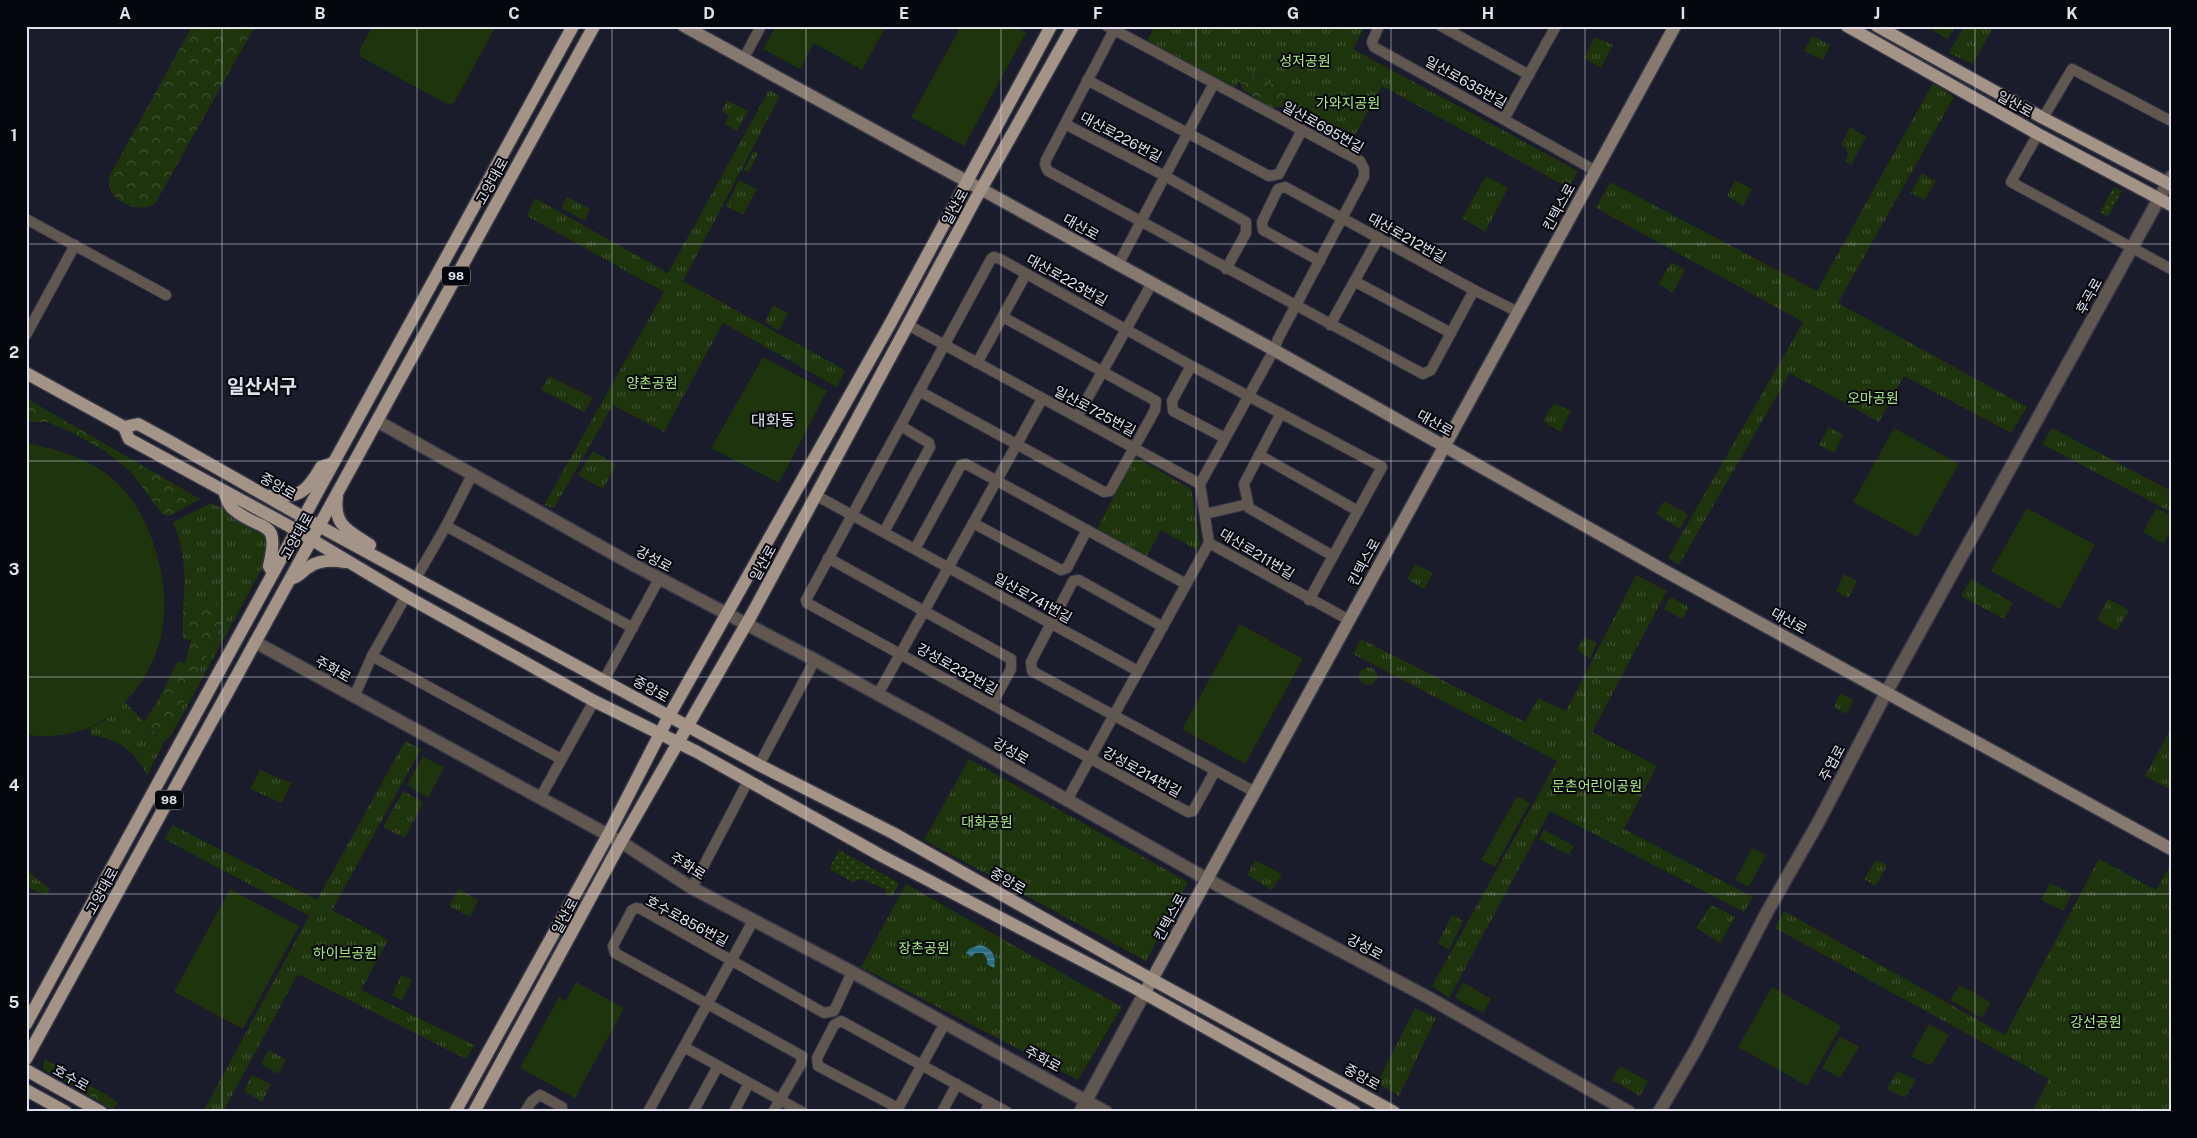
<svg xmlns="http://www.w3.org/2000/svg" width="2197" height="1138" font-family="'Public Sans','Noto Sans KR',sans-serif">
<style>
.grass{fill:url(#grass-dots)}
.forest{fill:url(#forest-crowns)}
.park{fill:url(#park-tufts)}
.pitch{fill:#1d340c}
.water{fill:url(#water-rules)}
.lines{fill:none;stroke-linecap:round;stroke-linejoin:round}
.minor-casing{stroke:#363746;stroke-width:12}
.tertiary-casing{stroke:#363746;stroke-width:15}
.secondary-casing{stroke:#363746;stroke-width:15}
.primary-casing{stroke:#363746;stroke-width:15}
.minor{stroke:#605751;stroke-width:10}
.tertiary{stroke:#605751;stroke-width:12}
.secondary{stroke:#86796f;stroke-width:12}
.primary{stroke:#a49387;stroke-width:12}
.grid{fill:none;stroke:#e1e2ee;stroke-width:1;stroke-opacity:0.55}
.labels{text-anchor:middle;stroke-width:4;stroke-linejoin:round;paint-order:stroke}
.shield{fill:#06060d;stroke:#9fa0aa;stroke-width:1}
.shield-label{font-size:12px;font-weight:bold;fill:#e1e2ee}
.park-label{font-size:14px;fill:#a8ec80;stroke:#06060d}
.street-label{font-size:14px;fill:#e1e2ee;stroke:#06060d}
.quarter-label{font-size:16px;fill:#e1e2ee;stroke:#06060d}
.district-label{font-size:19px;font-weight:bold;fill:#e1e2ee;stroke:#06060d}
.neatline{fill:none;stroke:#e1e2ee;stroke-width:2}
.grid-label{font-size:16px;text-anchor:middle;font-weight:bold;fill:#e1e2ee}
</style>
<defs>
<pattern id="grass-dots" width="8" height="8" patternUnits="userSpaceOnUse" patternTransform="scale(1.25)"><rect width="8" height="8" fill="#1d340c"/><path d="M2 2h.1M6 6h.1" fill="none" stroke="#3e5130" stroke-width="1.8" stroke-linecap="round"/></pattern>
<pattern id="forest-crowns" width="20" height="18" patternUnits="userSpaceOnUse" patternTransform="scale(1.25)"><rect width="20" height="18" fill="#1d340c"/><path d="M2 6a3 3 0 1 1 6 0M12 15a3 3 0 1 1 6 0" fill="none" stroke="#3e5130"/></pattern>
<pattern id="park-tufts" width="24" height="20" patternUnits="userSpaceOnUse" patternTransform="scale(1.25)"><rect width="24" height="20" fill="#1d340c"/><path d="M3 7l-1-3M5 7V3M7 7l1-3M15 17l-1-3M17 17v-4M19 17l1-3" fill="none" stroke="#3e5130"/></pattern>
<pattern id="water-rules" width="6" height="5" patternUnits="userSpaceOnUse" patternTransform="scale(1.25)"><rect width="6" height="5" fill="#2a6e84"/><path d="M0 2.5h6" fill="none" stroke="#53899c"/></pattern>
</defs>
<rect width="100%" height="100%" fill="#1a1b2b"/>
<g class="grass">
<polygon points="2114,187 2122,191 2108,217 2100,212"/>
<polygon points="839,850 899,883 892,897 887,895 885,889 862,879 853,882 831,870 830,867"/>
</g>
<g class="forest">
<path d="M192 26H255L155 204C142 212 121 206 112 193 109 188 109 183 109 177Z"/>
<polygon points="1253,73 1285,91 1287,94 1282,103 1285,105 1272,108 1243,90 1240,81"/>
<polygon points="26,398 200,499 169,516 162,514 131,472 105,451 71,432 47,422 27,422"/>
<polygon points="183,605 232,605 172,726 159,737 144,722 158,700 178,661 185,663 191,640 183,639"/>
<polygon points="45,1059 118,1102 113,1110 43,1069"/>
</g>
<g class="park">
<polygon points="1155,26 1365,26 1353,49 1578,171 1569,188 1382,86 1355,135 1341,127 1337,133 1282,103 1287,94 1285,91 1253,73 1249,74 1244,83 1240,81 1234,88 1147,41"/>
<polygon points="1934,26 1955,26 1948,40 1933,30"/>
<polygon points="1964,26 1994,26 1973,64 1949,53"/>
<polygon points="1812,36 1830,45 1823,60 1804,51"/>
<polygon points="1595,37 1613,45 1601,68 1584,58"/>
<polygon points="1933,83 1954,97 1838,303 2027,407 2011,433 1904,376 1879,422 1790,373 1679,565 1668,558 1803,322 1596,208 1610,182 1817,291"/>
<polygon points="769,90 780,96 683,281 845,370 837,387 723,323 664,432 613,405 554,508 544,505 664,292 527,216 535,198 668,273"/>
<polygon points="727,100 748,111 737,131 725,124 729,116 722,111"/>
<polygon points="1850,127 1866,137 1851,165 1845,161 1848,155 1846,148 1841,145"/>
<polygon points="753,151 758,153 749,172 744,170"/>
<polygon points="1922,173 1936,181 1925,200 1911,193"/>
<polygon points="1486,176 1508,188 1485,232 1462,218"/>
<polygon points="739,180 757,189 743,215 726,206"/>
<polygon points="1735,180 1752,189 1743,206 1727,196"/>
<polygon points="567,197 590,209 585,221 561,208"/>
<polygon points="1671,262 1685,270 1673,293 1659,284"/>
<polygon points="773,305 788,313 779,331 765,322"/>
<polygon points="549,376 593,398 584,412 541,390"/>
<polygon points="1554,403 1571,411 1560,432 1543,421"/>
<polygon points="1829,427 1843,435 1834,453 1819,445"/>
<polygon points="2052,428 2171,491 2171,512 2042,444"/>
<polygon points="593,451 616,465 603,489 578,475"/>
<polygon points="1134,456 1191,489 1200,544 1197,550 1161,530 1146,558 1096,531"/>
<polygon points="1664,501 1688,514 1680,529 1656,514"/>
<path d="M211 503 267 531 271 552 172 734 164 742 147 776C136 751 118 739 91 735V727L103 722 125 702 158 737 172 726 232 605H183C186 573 185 553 173 522Z"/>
<polygon points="1415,564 1433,573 1424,589 1407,579"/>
<polygon points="1844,574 1857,581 1848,598 1836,591"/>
<polygon points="1636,575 1667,591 1592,732 1657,766 1624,829 1753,897 1744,912 1550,811 1449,998 1432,986 1557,761 1353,654 1361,639 1525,722 1538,698 1566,711"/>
<polygon points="1971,579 2013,603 2004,619 1961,596"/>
<polygon points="1670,597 1689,607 1682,619 1664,609"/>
<polygon points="2108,599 2129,610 2117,631 2097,620"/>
<polygon points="1584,637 1597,643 1590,659 1577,650"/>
<circle cx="1368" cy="676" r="9"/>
<polygon points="1840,693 1854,700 1846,714 1834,707"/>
<polygon points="2171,728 2171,790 2145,776"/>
<polygon points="405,741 421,749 332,910 388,940 361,990 474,1045 466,1059 298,974 223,1112 203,1112 309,916 164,839 173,825 317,900"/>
<polygon points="969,759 1188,882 1146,961 924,840"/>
<polygon points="260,770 291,783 282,803 250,789"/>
<polygon points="403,791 423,802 405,838 383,827"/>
<polygon points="1544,830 1574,846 1569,855 1539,839"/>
<polygon points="2099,859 2156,890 2171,864 2171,1106 2167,1112 2111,1112 2107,1110 2105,1112 2032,1112 2049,1079 1775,928 1784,911 2005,1035"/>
<polygon points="1255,860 1282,874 1272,890 1247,875"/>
<polygon points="1876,860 1887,865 1876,886 1864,879"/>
<polygon points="26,869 38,880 50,888 46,896 26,886"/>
<polygon points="2050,883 2072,894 2063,911 2041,900"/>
<polygon points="906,884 1122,1007 1078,1080 861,967"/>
<polygon points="458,889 478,900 470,917 449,906"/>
<polygon points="1711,905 1735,917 1720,943 1696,928"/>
<polygon points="1452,915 1463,921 1449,950 1438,943"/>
<polygon points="401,975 412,980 402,1001 392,995"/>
<polygon points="1415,1008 1436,1018 1399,1096 1377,1083"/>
<polygon points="269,1050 286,1060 278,1074 261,1064"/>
<polygon points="1620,1066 1648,1081 1640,1096 1612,1080"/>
<polygon points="1897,1071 1916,1080 1905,1098 1887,1089"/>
<polygon points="252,1075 271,1084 262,1102 244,1091"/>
</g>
<g class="pitch">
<polygon points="373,26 496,26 454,103 447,104 361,57 359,50"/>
<polygon points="776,26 886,26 862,70 814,43 800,69 763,49"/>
<polygon points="961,26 1014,26 1026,33 964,146 911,117"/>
<polygon points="763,357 827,391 779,483 711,448"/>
<polygon points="1894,428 1959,464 1917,537 1853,502"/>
<path d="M26 443C54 448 80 456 104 472 128 488 144 516 153 542 171 596 170 647 133 693 119 710 107 720 86 729 69 735 45 739 26 734Z"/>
<polygon points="2027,508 2095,545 2060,609 1991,571"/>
<polygon points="2156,508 2171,515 2171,531 2164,544 2143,532"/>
<polygon points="1240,624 1303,659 1245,764 1182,729"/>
<polygon points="423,756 444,768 428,798 407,785"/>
<polygon points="1517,796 1530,803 1495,867 1481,860"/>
<polygon points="1752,848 1766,855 1749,887 1735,880"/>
<polygon points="230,889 299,926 243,1029 174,992"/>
<polygon points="576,982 624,1008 575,1098 520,1068 559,997 566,1001"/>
<polygon points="1463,982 1491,999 1483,1013 1455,998"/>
<polygon points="1960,985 1991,1002 1982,1018 1950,1000"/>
<polygon points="1772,987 1841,1026 1807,1086 1738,1047"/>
<polygon points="1929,1024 1949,1035 1933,1063 1928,1065 1911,1056"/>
<polygon points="1840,1036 1859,1047 1840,1078 1822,1068"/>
</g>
<path class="water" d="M979 945C992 947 997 956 994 968L987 964V959L983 953H975L972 957 966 953 969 949Z"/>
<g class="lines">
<g class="minor-casing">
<g id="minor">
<polyline points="1107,26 1360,161 1364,169 1364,177 1278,339 1274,350 1200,484 1209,543 1349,620"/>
<polyline points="1379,26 1372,42 1374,47 1596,171"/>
<polyline points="1441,26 1529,75"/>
<polyline points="1114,30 1046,160 1045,165 1048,171 1423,374 1431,370 1474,290"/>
<polyline points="744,58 761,26"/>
<polyline points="1087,80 1269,176 1279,174 1302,130"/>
<polyline points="2043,118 2072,69 2171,121"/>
<polyline points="1504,119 1556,26"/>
<polyline points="1065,124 1165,176 1246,222 1246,233 1226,269"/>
<polyline points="2038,134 2011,182 2171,269"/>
<polyline points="26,219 166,295"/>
<polyline points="1320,261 1263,230 1262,222 1278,189 1285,187 1474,290 1518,312"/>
<polyline points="1118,265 1213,85"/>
<polyline points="1354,281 1451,333"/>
<polyline points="908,325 1200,484"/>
<polyline points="1330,325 1379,237"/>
<polyline points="26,335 75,245"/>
<polyline points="977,363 1026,274"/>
<polyline points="1191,366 1172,401 1173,411 1225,438"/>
<polyline points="919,391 1104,492 1110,491 1155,410 1156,401 1003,317"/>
<polyline points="1281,413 1244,484 1249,508 1333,556"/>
<polyline points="1077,417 1152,283"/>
<polyline points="1259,455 1358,511"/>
<polyline points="817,496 1138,671"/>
<polyline points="1205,514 1248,504"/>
<polyline points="973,523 1061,570 1067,568 1087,530"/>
<polyline points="446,526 633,628"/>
<polyline points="884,532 930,447 929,443 901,426"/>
<polyline points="915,549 961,465 966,464 1186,584"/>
<polyline points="828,558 1011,659 1011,669 992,704"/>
<polyline points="416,578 446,526 473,473"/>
<polyline points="1163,627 1079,580 1073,581 1031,662 1032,671 1255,792"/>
<polyline points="372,656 561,759"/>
<polyline points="604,680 659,579"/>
<polyline points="878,694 1042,399"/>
<polyline points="354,697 372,656 406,596"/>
<polyline points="759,765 815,660"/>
<polyline points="1215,771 1193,811 1188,812 807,603 806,600 991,259 994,257 1000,259 1188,364 1382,467 1309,600"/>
<polyline points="540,798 594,701"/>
<polyline points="1067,800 1209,543"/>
<polyline points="692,888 748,781"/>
<polyline points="684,1047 802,1112"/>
<polyline points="898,1108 818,1066 817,1058 834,1025 841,1021 1007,1112"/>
<polyline points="525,1112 532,1101 540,1095 562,1107 562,1112"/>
<polyline points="648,1112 753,921"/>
<polyline points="693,1112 718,1066"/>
<polyline points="734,1112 749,1083"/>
<polyline points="773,1112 801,1064 802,1056 615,953 613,946 632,910 636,908 641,909 824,1013 834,1011 852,972"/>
<polyline points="896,1112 945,1023"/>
<polyline points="942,1112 957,1084"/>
<polyline points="985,1112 990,1103"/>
</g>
</g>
<g class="tertiary-casing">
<g id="tertiary">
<polyline points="377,421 630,563 815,660 940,728 1221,887 1431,999 1629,1112"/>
<polyline points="255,642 621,842 692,888 852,972 1106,1112"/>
<polyline points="1080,1112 1144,994"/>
<polyline points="1659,1112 1696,1049 1767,912 1818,823 1886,693 2171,177"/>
</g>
</g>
<g class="secondary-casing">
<g id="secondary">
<polyline points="684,26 1274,350 1665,571 2171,849"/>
<polyline points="1144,994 1675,26"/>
</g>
</g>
<g class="primary-casing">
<g id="primary">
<polyline points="1847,26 2038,134 2171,205"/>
<polyline points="1877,26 2043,118 2171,185"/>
<polyline points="26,373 124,427 138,424 171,442 319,526 759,765 893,833 1142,974 1394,1112"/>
<polyline points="124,427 129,439 289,526 406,596 594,701 697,752 880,855 1135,988 1355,1112"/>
<path d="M224 491C226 497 228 505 233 509 261 533 281 516 269 566L273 573"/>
<path d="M267 496C299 497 305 495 321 467L333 463"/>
<path d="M337 496C333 526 348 530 370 545"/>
<path d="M293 578C300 576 303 570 309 567 319 560 333 560 345 562"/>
<polyline points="26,1024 573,26"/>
<polyline points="26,1059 594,26"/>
<polyline points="26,1070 101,1112"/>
<polyline points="26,1090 66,1112"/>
<polyline points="455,1112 608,835 669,716 890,324 1051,26"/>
<polyline points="474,1112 621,842 752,614 975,200 1073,26"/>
</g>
</g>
<use href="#minor" class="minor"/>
<use href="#tertiary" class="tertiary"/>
<use href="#secondary" class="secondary"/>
<use href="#primary" class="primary"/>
</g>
<path class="grid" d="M222 26V1112M417 26V1112M612 26V1112M806 26V1112M1001 26V1112M1196 26V1112M1391 26V1112M1585 26V1112M1780 26V1112M1975 26V1112M26 244H2171M26 461H2171M26 677H2171M26 894H2171"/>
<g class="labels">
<g class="shield">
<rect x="442" y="266.5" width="28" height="19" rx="4"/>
<rect x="155" y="790.5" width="28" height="19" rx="4"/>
</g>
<g class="shield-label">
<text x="456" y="280">98</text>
<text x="169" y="804">98</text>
</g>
<g class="park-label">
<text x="1305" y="66">성저공원</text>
<text x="1348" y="108">가와지공원</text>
<text x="652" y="388">양촌공원</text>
<text x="1873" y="403">오마공원</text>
<text x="1597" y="791">문촌어린이공원</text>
<text x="987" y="827">대화공원</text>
<text x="924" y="953">장촌공원</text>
<text x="345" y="958">하이브공원</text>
<text x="2096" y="1027">강선공원</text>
</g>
<g class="street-label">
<text transform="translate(1466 82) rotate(29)" y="5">일산로635번길</text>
<text transform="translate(2015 104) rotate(29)" y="5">일산로</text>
<text transform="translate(1323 127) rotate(29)" y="5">일산로695번길</text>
<text transform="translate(1121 137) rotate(28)" y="5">대산로226번길</text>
<text transform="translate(492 181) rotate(-61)" y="5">고양대로</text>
<text transform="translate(955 207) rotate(-61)" y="5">일산로</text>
<text transform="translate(1559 207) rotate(-61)" y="5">킨텍스로</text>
<text transform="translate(1081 227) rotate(29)" y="5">대산로</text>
<text transform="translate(1407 238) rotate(29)" y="5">대산로212번길</text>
<text transform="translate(1067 280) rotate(29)" y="5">대산로223번길</text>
<text transform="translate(2089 296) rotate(-61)" y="5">후곡로</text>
<text transform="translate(1095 411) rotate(28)" y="5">일산로725번길</text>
<text transform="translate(1435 423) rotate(29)" y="5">대산로</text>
<text transform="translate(278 486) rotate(30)" y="5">중앙로</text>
<text transform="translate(297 536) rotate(-61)" y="5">고양대로</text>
<text transform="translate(1257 554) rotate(31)" y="5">대산로211번길</text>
<text transform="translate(654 559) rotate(28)" y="5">강성로</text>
<text transform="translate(1364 562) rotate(-61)" y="5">킨텍스로</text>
<text transform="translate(763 563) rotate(-61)" y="5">일산로</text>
<text transform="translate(1033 598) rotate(29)" y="5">일산로741번길</text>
<text transform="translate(1789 621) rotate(29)" y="5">대산로</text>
<text transform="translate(333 669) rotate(29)" y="5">주화로</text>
<text transform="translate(957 669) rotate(29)" y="5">강성로232번길</text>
<text transform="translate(651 689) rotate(29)" y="5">중앙로</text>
<text transform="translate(1011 751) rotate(30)" y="5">강성로</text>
<text transform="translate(1832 763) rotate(-62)" y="5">주엽로</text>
<text transform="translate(1142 772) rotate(29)" y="5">강성로214번길</text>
<text transform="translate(688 866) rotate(32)" y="5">주화로</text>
<text transform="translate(1008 881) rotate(30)" y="5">중앙로</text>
<text transform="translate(102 891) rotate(-61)" y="5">고양대로</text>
<text transform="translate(565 916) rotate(-61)" y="5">일산로</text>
<text transform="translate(1170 917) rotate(-61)" y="5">킨텍스로</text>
<text transform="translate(687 921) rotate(28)" y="5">호수로856번길</text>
<text transform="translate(1365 947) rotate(28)" y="5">강성로</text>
<text transform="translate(1043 1059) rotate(28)" y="5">주화로</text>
<text transform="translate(1362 1077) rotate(29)" y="5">중앙로</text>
<text transform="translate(71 1078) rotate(29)" y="5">호수로</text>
</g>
<g class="quarter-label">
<text x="773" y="426">대화동</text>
</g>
<g class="district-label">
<text x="262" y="393">일산서구</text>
</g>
</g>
<rect width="2197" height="1138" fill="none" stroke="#06060d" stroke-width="55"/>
<rect x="28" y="28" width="2142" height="1082" class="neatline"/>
<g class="grid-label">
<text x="125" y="19">A</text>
<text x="320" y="19">B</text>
<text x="514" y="19">C</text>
<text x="709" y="19">D</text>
<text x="904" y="19">E</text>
<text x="1098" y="19">F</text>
<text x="1293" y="19">G</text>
<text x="1488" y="19">H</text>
<text x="1683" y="19">I</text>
<text x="1877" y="19">J</text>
<text x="2072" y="19">K</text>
<text x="14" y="141">1</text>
<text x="14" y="358">2</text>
<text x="14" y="575">3</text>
<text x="14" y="791">4</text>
<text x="14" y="1008">5</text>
</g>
</svg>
